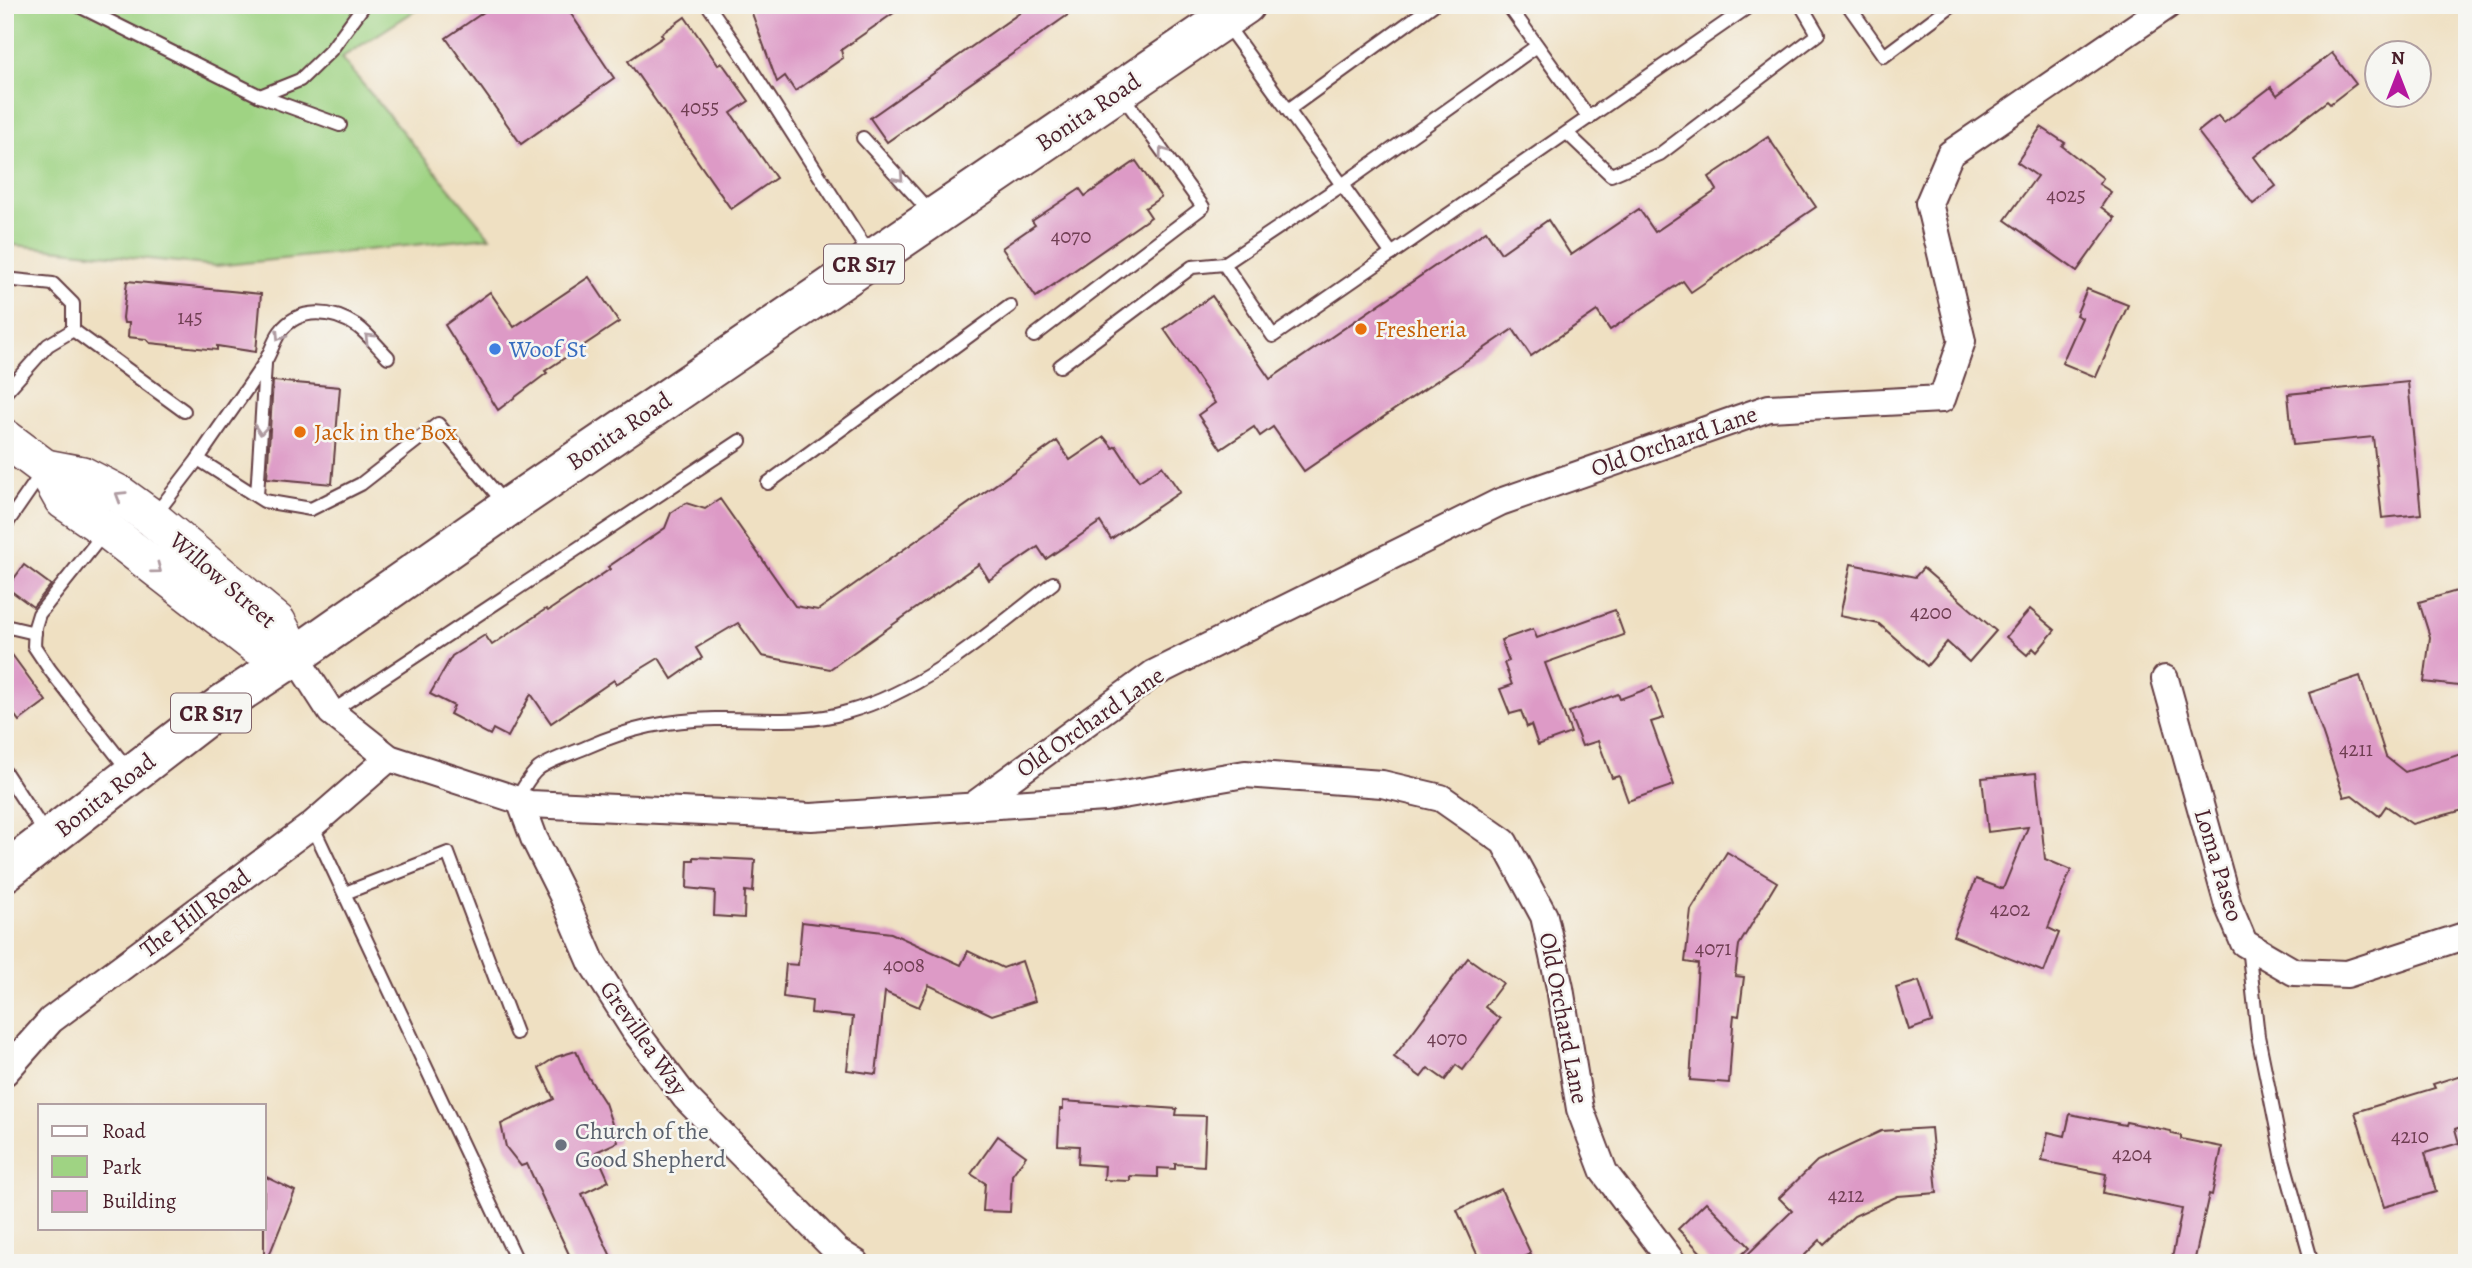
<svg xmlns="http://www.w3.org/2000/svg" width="2472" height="1268" font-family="Alegreya,serif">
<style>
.green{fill:#9fd383;stroke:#747957;stroke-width:2}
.building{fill:#dd9ac6}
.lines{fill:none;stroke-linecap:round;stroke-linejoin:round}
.service-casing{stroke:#633c42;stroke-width:16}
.minor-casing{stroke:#633c42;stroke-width:30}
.secondary-casing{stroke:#633c42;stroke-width:40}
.primary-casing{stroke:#633c42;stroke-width:42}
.service{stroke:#fff;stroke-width:12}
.minor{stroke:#fff;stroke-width:26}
.secondary{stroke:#fff;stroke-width:37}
.primary{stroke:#fff;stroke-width:38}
.oneway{stroke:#ae9aa0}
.food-dot{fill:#e8710a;stroke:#f6f6f2;stroke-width:2.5}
.shop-dot{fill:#3f7fe0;stroke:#f6f6f2;stroke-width:2.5}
.worship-dot{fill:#6b7280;stroke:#f6f6f2;stroke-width:2.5}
.labels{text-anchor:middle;stroke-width:5;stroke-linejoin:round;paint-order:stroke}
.number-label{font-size:21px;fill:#6f3e52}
.shield{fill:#f6f6f2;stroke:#7e6067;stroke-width:2}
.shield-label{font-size:23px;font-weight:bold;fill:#4a1f2b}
.street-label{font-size:24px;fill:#4a1f2b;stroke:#f6f6f2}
.food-label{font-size:24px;fill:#c56008;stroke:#f6f6f2;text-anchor:start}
.shop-label{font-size:24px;fill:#366cbe;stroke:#f6f6f2;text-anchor:start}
.worship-label{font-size:24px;fill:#5b616d;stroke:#f6f6f2;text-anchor:start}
</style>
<rect width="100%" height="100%" fill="#f6f6f2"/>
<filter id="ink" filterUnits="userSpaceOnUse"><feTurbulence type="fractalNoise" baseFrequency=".0143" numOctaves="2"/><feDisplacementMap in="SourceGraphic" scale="14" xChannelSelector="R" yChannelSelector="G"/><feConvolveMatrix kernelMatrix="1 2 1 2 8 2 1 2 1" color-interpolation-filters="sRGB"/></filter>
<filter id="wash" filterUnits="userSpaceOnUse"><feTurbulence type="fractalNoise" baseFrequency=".00686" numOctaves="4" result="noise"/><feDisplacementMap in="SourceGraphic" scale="28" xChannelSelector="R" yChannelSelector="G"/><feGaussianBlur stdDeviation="1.57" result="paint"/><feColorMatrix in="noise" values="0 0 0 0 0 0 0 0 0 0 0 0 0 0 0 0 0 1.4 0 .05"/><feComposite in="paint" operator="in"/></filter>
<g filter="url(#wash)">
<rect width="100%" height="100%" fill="#efe0c2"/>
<polygon class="green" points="5,5 424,5 341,58 490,237 216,266 5,244"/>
<g id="blocks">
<g class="building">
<polygon points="494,5 565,5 614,78 521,144 446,38"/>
<polygon points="749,5 905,5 841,50 843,58 795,91 785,76 777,82"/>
<polygon points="1031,5 1082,5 887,142 870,118"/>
<polygon points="685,17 718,65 722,63 749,101 731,113 776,178 731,209 628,61 663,37 661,34"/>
<polygon points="2332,53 2356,84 2330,104 2327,101 2254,157 2276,186 2253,204 2198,132 2218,116 2224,123 2271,87 2277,95"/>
<polygon points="2041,127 2065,143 2062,146 2103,178 2099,184 2111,192 2101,207 2115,218 2077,271 2005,220 2037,176 2017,162"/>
<polygon points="1768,137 1816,207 1691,292 1683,281 1610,330 1597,311 1531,356 1513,329 1304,471 1273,427 1260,436 1254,427 1221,449 1198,415 1215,403 1164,329 1212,296 1270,379 1486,231 1501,253 1548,220 1571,255 1639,209 1655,232 1717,190 1709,177"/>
<polygon points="1136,161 1161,197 1145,208 1151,217 1036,297 1002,248 1035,225 1032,221 1080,189 1085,196"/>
<polygon points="589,277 619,322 545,371 547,373 498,410 445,325 490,292 514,327"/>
<polygon points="127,281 261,294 256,352 217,346 217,350 150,343 146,339 128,337 129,323 124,323 123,318"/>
<polygon points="2087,289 2128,305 2096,377 2062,363 2082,318 2076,315"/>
<polygon points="273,381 340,387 332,484 267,478"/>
<polygon points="2408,382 2421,514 2382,518 2373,437 2293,445 2288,394"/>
<polygon points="1104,437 1113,448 1116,446 1139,481 1162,466 1180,492 1111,539 1100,522 1046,559 1038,547 989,580 979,564 830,669 762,656 738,623 696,648 702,658 672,679 659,658 616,684 614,680 551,723 531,694 508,737 493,729 490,735 450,714 454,706 430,694 452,656 485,635 492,645 546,609 548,611 610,569 608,567 665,528 671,513 686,503 705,509 720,499 795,606 818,610 1057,441 1070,460"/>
<polygon points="1851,564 1915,577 1923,568 1996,631 1969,662 1947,642 1927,666 1879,624 1840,616"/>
<polygon points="24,565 51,585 33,607 7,588"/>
<polygon points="2467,588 2467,687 2424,682 2430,637 2419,602"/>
<polygon points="2030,609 2055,630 2037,652 2033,648 2027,655 2006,637"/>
<polygon points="1615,610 1624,635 1545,663 1571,733 1538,745 1531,725 1527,727 1521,711 1510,714 1500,689 1512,685 1504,663 1509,661 1501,640 1533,629 1537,638"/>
<polygon points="5,645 46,701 19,721 5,702"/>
<polygon points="2360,676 2386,757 2405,772 2467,752 2467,809 2412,824 2386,806 2379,816 2352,795 2344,797 2309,693"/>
<polygon points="1652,687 1664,718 1651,722 1674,785 1628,801 1619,776 1612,778 1598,741 1582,746 1569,712 1618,694 1620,699"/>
<polygon points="2036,773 2045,859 2071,870 2048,928 2059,933 2044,972 1953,936 1976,879 2003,889 2028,827 1988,832 1982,778"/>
<polygon points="1727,852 1777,882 1739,945 1735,976 1744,977 1739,1016 1734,1015 1733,1025 1729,1083 1690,1080 1698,964 1685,962 1691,910"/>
<polygon points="694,857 755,860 753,892 745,891 744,918 714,916 715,891 687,888 688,860 694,860"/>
<polygon points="802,922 891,933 961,965 968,951 1003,968 1022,961 1035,1001 992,1015 929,985 919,1007 885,992 876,1074 847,1070 853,1017 811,1013 812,1001 783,997 786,964 798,965"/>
<polygon points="1468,958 1503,983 1485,1007 1500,1019 1463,1070 1456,1065 1445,1080 1428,1068 1421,1077 1394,1057"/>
<polygon points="1919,981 1932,1022 1909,1030 1896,988"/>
<polygon points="576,1051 585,1072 605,1103 618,1142 596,1152 609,1181 582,1194 614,1263 573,1263 527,1164 521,1166 506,1147 501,1124 554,1099 539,1068 556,1057"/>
<polygon points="2467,1073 2467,1125 2455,1129 2459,1143 2425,1153 2436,1192 2384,1207 2355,1112 2435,1088 2433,1084"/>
<polygon points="1063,1101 1177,1109 1176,1115 1206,1116 1204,1166 1175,1164 1175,1169 1158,1168 1158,1177 1130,1176 1130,1181 1104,1180 1105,1166 1078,1164 1079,1146 1058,1145 1060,1109 1063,1109"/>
<polygon points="2070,1114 2125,1125 2126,1122 2171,1131 2172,1134 2181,1136 2181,1139 2222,1147 2212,1195 2209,1194 2194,1263 2171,1263 2182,1209 2103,1193 2106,1174 2042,1161 2048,1132 2065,1136"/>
<polygon points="1931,1128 1937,1193 1898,1196 1854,1216 1824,1244 1820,1240 1797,1263 1739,1263 1792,1211 1779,1198 1817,1161 1881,1131"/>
<polygon points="998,1136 1026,1156 1012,1175 1010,1212 983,1211 985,1183 971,1174"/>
<polygon points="264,1176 295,1191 266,1263 264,1263"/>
<polygon points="1501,1189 1531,1254 1511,1263 1481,1263 1457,1210"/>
<polygon points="1706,1202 1750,1247 1733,1263 1711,1263 1678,1229"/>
</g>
</g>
</g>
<g filter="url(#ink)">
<use href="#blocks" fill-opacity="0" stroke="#633c42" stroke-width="2"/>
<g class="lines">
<g class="service-casing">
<g id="service">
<polyline points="77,5 260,96 340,125"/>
<polyline points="708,5 741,53 870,255"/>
<polyline points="1508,5 1589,118"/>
<polyline points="1848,5 1884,56 1952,5"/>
<polyline points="1225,23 1392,254"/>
<polyline points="260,96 300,80 331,50 364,5"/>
<polyline points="1288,110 1433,5"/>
<polyline points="1567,133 1611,175 1660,154 1818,34 1801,5"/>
<polyline points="863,138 931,213"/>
<polyline points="1224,264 1342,185 1537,46"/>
<polyline points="5,279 53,284 73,304 73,330 48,345 5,393"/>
<polyline points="73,330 184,411"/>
<polyline points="1034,336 1203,207 1122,95"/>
<polyline points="1060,366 1192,267 1224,264 1273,336 1751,5"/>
<path d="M198 459C219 427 242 397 263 365 270 355 273 342 280 332 299 306 333 310 357 326 368 334 378 347 388 357"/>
<polyline points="768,483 1010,306"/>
<polyline points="257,496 265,364"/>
<polyline points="155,515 198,459 264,501 311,509 361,484 438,424 505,504"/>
<polyline points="5,526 43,471"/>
<polyline points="104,533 39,614 35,627 34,646 50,670 129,771"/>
<polyline points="5,626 35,633"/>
<polyline points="331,712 740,441"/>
<polyline points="5,772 47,836"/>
<path d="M516 799C523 790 529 776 538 769 549 760 573 753 587 747 630 728 668 720 715 719 759 718 805 725 847 712 926 690 990 632 1053 583"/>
<polyline points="312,825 518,1263"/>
<polyline points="345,893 448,853 516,1033"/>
<polyline points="2248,946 2258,1036 2283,1159 2312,1263"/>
</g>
</g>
<g class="minor-casing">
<g id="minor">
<polyline points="295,656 331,712 389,758 530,804 811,817 1105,798 1245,774 1382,784 1441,798 1504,842 1544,916 1560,988 1580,1109 1604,1172 1673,1263"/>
<polyline points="2165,679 2228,905 2244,943 2294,972 2347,974 2467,935"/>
<polyline points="520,800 534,838 563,896 592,963 635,1031 685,1097 837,1251 856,1263"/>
<polyline points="974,805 1153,674 1500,502 1769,408 1942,399 1962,341 1929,203 1950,154 2168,5"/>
<polyline points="5,1072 51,1020 312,825 389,758"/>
</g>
</g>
<g class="secondary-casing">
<g id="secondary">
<polyline points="5,438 45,468 63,500 107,530 255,645 295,656"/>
<polyline points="45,468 82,475 119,494 152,518 277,622 295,656"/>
</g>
</g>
<g class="primary-casing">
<polyline id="primary" points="5,872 224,703 295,656 508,507 1245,5"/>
</g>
<use href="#service" class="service"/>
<use href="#minor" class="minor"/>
<use href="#secondary" class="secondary"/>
<use href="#primary" class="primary"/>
</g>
<defs><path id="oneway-chevron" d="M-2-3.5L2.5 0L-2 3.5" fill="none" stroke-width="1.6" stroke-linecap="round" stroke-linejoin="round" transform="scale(1.75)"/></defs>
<g class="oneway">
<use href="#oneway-chevron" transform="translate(1163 152) rotate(-126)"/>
<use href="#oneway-chevron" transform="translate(899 177) rotate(48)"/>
<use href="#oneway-chevron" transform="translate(280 336) rotate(122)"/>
<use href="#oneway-chevron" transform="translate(369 338) rotate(-135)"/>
<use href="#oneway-chevron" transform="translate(261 430) rotate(94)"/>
<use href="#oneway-chevron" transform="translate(120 496) rotate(-148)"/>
<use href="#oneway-chevron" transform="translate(157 569) rotate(37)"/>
</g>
</g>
<g class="food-dot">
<circle cx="1361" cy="329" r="7"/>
<circle cx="300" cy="432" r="7"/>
</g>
<circle class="shop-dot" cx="495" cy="349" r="7"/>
<circle class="worship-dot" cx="561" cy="1145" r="7"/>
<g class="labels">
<g class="number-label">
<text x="700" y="114">4055</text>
<text x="2066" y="202">4025</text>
<text x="1071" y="243">4070</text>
<text x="190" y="324">145</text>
<text x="1931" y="619">4200</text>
<text x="2356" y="756">4211</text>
<text x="2010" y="916">4202</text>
<text x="1713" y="955">4071</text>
<text x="904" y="972">4008</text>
<text x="1447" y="1045">4070</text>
<text x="2410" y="1143">4210</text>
<text x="2132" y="1161">4204</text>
<text x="1846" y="1202">4212</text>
</g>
<g class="shield">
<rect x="824" y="244.5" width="80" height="39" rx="5"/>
<rect x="171" y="693.5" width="80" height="39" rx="5"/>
</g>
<g class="shield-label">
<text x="864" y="272">CR S17</text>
<text x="211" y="721">CR S17</text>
</g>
<g class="street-label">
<text transform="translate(1088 112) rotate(-34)" y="8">Bonita Road</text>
<text transform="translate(619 431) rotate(-34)" y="8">Bonita Road</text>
<text transform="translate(1674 441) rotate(-19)" y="8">Old Orchard Lane</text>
<text transform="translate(223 580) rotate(41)" y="8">Willow Street</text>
<text transform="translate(1090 722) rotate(-35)" y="8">Old Orchard Lane</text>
<text transform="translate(105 795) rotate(-38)" y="8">Bonita Road</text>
<text transform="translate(2219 865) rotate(73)" y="8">Loma Paseo</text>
<text transform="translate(195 913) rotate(-37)" y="8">The Hill Road</text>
<text transform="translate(1564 1018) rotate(79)" y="8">Old Orchard Lane</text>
<text transform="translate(644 1038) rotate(55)" y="8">Grevillea Way</text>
</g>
<g class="food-label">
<text x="1375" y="337">Fresheria</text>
<text x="314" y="440">Jack in the Box</text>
</g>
<g class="shop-label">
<text x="509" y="357">Woof St</text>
</g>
<g class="worship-label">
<text x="575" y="1139">Church of the<tspan x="575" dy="28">Good Shepherd</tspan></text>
</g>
</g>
<rect width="2472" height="1268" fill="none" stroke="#f6f6f2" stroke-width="28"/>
<rect x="38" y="1104" width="228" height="126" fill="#f6f6f2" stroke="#b1a0a2" stroke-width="2"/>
<rect x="52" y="1126" width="35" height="10" fill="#ffffff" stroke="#b1a0a2" stroke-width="2"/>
<text x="102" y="1138" font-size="21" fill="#4a1f2b">Road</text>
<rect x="52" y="1156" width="35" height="21" fill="#9fd383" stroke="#b1a0a2" stroke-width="2"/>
<text x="102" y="1174" font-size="21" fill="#4a1f2b">Park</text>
<rect x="52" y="1191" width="35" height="21" fill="#dd9ac6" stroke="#b1a0a2" stroke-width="2"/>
<text x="102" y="1208" font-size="21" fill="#4a1f2b">Building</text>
<g transform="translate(2398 74)"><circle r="33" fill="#f6f6f2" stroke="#b1a0a2" stroke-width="2"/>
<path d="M0-5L12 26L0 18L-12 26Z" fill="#b5179e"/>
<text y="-10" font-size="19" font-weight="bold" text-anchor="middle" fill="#4a1f2b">N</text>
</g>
</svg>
